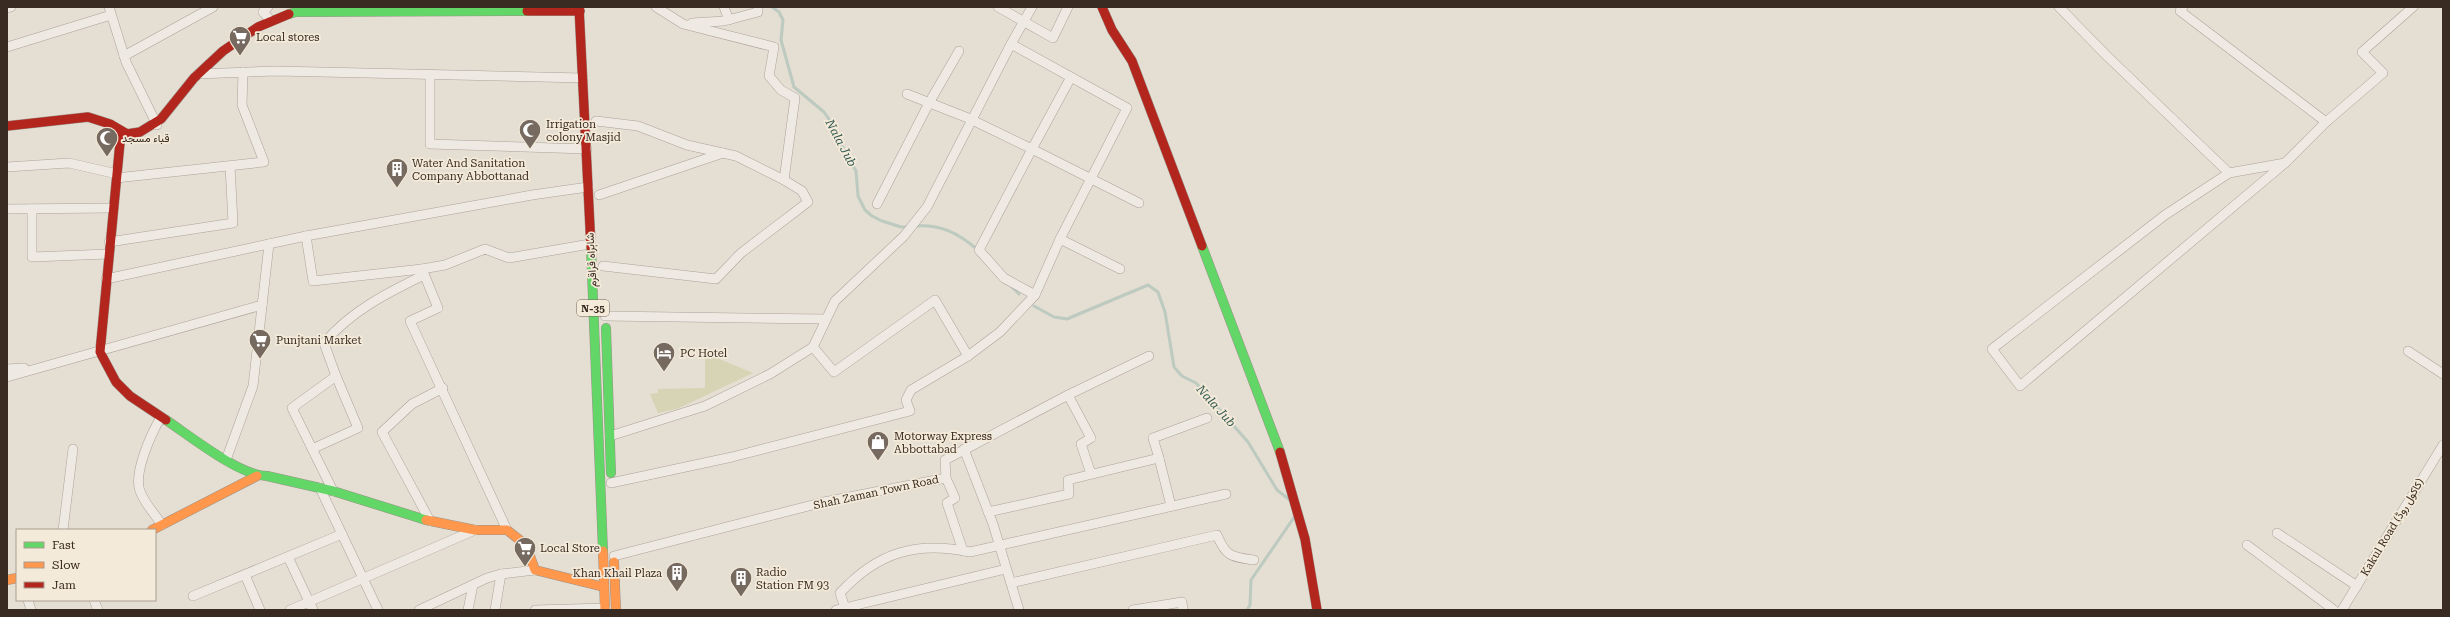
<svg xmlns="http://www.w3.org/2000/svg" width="2450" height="617" font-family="'Roboto Serif',Vazirmatn,serif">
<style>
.green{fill:#d6d4b5}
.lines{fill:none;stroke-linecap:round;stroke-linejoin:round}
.stream{stroke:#bccac0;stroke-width:3}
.street-casing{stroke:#aba39a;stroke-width:10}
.fast-casing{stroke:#9b938a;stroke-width:10}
.slow-casing{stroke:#9b938a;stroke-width:10}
.jam-casing{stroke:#9b938a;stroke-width:10}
.street{stroke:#eee9e3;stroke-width:9}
.fast{stroke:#63d668;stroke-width:9}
.slow{stroke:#ff974d;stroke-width:9}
.jam{stroke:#b3261e;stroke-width:9}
.labels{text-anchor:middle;stroke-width:3.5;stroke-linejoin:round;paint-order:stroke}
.shield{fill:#f4ead9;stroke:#726459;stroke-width:1}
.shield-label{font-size:10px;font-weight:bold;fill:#3a2b22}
.poi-label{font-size:11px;fill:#3a2b22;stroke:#f4ead9;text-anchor:start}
.street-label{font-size:11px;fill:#3a2b22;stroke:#f4ead9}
.water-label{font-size:12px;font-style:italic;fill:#325952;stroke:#f4ead9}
</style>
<rect width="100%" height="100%" fill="#e5ded2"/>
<polygon class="green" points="705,353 753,373 677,409 658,413 650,394 658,393 658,389 705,388"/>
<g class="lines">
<g class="stream">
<polyline points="772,7 779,12 783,20 781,40 794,87 824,112 833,125 838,139 856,171 858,196 865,210 872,216 882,221 901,227 909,227"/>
<path d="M914 226C941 224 958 233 978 250"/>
<polyline points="1011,286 1019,294"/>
<polyline points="1034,306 1054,317 1067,319 1148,285 1158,292 1165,312 1174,367 1182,376 1196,383 1248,442 1277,490 1290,500"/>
<polyline points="1247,610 1250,605 1251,580 1295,516"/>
</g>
<g class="street-casing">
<g id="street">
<polyline points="109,7 126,62 157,125"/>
<polyline points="268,7 263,12 271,21"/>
<polyline points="656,7 683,24 774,47 769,76 781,90 795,98 784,180"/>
<polyline points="724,7 729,20"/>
<polyline points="998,7 1053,38 1068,7"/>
<polyline points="2059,7 2106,55 2229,173 2285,163 2326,122 2383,73 2362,52 2413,7"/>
<polyline points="2183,7 2180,11 2326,122"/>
<polyline points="7,8 11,7"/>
<polyline points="692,23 724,21 758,12 758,7"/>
<polyline points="7,47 111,15"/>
<polyline points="124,56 213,7"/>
<polyline points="198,74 276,71 583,78"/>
<polyline points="430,74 430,144 587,149"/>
<polyline points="1071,77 1032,149 1139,203"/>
<polyline points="907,94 968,118 1032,149 979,250 1004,278 1035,295"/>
<polyline points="596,121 638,126 687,145 736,156 784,180 802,191 808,202 741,253 716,279 603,266"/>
<polyline points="7,167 69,163 117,174"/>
<polyline points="2229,173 2165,215 1992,349 2020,386 2285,163"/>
<polyline points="116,178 264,162 242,105 243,72"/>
<polyline points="599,195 723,153"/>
<polyline points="877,204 929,103 959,51"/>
<polyline points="7,209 113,208"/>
<polyline points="32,209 32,257 108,254"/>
<polyline points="1060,239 1120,269"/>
<polyline points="109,242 233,223 230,166"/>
<polyline points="422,269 313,281 306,236 532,195 588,187"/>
<polyline points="106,279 306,236"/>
<polyline points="605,316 826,319"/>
<polyline points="813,347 835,301 904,236 927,207 1011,44"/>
<polyline points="2408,351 2443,374"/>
<polyline points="7,369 24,368"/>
<path d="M336 376 324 343C351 311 387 293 424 275"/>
<polyline points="7,377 262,305"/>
<polyline points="1068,395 1091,438 1081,444 1091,474"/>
<path d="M161 417C152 432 133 473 140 491 144 503 155 514 162 525"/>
<polyline points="610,436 705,406 770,374 813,347 834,372 935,300 968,356"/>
<polyline points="312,449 358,428 336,376 292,408 333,491"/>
<polyline points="964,449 993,524 1019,610"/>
<polyline points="1159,458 1171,506"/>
<polyline points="226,460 253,386 269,244"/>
<polyline points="946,478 955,498 947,503 963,551"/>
<polyline points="611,483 732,457 910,411 906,400 911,390 968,356 1000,332 1035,295 1060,239 1127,108 1011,44 1032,7"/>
<polyline points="320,488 378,610"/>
<polyline points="988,512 1069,494 1068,480 1159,458 1153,438 1207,418"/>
<polyline points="430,521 382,432 412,404 443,388"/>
<polyline points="63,530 73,449"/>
<polyline points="507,530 410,321 438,308 422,269 445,265 485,249 509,258 590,244"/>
<polyline points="2277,533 2357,586"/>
<polyline points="2247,545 2334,610"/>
<polyline points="614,556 824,502 946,478 945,460 1068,395 1149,356"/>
<polyline points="288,557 313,610"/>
<polyline points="245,575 260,610"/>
<path d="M1011 583 1217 535C1226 557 1232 557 1254 560"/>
<polyline points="193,596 342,534"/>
<polyline points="28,600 31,610"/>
<polyline points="94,600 98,610"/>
<path d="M845 608 840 593C878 552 916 541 970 552L1226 494"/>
<polyline points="290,610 475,530"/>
<polyline points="419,610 487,578 501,574 535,570"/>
<polyline points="468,610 473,585"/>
<polyline points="495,610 501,574"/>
<polyline points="535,610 605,608"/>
<polyline points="836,610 1006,569"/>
<polyline points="1133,610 1182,602 1183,610"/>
<polyline points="2342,610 2443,445"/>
</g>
</g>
<g class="fast-casing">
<g id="fast">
<polyline points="289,14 296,12 527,11"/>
<polyline points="1202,246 1280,452"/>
<polyline points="591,248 603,551"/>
<polyline points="606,328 611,473"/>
<path d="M166 420C190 436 240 476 267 476L333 491 426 520"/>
</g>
</g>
<g class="slow-casing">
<g id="slow">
<polyline points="426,520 475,530 507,530 526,545 535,570 604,587"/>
<polyline points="152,530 257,476"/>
<polyline points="603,551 605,610"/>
<polyline points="614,562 616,610"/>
<polyline points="7,580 17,578"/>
</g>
</g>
<g class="jam-casing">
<g id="jam">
<polyline points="579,7 591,248"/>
<polyline points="1102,7 1112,30 1132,61 1202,246"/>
<polyline points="527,11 580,11"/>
<polyline points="7,126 88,117 110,124 127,134 140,132 161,119 194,78 223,51 258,27 289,14"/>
<polyline points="121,132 100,352 116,382 130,396 166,420"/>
<polyline points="1280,452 1305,539 1317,610"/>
</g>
</g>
<use href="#street" class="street"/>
<use href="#fast" class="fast"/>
<use href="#slow" class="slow"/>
<use href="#jam" class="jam"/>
</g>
<defs>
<g id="supermarket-pin" transform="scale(1.15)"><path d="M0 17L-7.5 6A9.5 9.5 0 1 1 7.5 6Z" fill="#766a60" stroke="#f4ead9"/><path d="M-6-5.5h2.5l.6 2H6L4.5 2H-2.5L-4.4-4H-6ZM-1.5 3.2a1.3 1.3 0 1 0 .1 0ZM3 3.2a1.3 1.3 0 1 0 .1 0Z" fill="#fff"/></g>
<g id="mosque-pin" transform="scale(1.15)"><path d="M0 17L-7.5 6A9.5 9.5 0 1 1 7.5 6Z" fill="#766a60" stroke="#f4ead9"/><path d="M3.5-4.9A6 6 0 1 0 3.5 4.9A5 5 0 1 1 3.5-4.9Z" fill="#fff"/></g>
<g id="building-pin" transform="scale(1.15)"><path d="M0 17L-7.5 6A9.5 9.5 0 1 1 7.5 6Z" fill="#766a60" stroke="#f4ead9"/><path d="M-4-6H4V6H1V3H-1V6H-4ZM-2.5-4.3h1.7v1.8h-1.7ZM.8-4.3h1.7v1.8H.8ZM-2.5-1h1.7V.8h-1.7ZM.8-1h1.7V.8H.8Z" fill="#fff"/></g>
<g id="hotel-pin" transform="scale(1.15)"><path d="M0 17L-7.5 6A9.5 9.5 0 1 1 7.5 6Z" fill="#766a60" stroke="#f4ead9"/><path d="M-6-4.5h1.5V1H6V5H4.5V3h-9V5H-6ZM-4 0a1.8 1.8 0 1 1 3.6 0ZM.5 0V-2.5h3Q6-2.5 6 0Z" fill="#fff"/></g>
<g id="shop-pin" transform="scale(1.15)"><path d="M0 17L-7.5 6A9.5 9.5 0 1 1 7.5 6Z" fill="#766a60" stroke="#f4ead9"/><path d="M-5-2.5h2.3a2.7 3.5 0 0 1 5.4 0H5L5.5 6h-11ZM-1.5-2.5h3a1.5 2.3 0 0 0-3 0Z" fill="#fff"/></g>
</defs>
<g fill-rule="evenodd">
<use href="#supermarket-pin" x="240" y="37"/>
<use href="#mosque-pin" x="530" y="130"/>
<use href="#mosque-pin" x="107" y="138"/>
<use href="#building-pin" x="397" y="169"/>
<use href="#supermarket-pin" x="260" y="340"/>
<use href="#hotel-pin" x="664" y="353"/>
<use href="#shop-pin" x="878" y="442"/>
<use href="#supermarket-pin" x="525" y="548"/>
<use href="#building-pin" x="677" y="573"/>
<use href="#building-pin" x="741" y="578"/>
</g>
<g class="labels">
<rect class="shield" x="577" y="300" width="32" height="16" rx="3"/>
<g class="shield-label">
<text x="593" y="312">N-35</text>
</g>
<g class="poi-label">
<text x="256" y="41">Local stores</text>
<text x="546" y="128">Irrigation<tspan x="546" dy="13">colony Masjid</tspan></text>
<text x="122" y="142">قباء مسجد</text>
<text x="412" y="167">Water And Sanitation<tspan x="412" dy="13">Company Abbottanad</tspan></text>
<text x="276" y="344">Punjtani Market</text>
<text x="680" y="357">PC Hotel</text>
<text x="894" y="440">Motorway Express<tspan x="894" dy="13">Abbottabad</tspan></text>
<text x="540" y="552">Local Store</text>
<text x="756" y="576">Radio<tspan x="756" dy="13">Station FM 93</tspan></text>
<text x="662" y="577" text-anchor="end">Khan Khail Plaza</text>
</g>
<g class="street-label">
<text transform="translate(591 260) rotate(-93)" y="4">شاہراہ قراقرم</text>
<text transform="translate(876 492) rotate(-12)" y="4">Shah Zaman Town Road</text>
<text transform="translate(2392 527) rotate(-59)" y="4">Kakul Road (کاکول روڈ)</text>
</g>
<g class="water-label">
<text transform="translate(841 143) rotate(62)" y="4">Nala Jub</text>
<text transform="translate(1216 406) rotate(48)" y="4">Nala Jub</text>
</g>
</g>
<rect width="2450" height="617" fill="none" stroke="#3a2b22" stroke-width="16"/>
<rect x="16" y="529" width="140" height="72" fill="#f4ead9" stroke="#aa9e90"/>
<rect x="24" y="542" width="20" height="6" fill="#63d668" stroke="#aa9e90"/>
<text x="52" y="549" font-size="12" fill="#3a2b22">Fast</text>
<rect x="24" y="562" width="20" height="6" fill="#ff974d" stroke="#aa9e90"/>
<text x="52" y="569" font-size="12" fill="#3a2b22">Slow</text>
<rect x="24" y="582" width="20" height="6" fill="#b3261e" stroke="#aa9e90"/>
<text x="52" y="589" font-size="12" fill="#3a2b22">Jam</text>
</svg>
